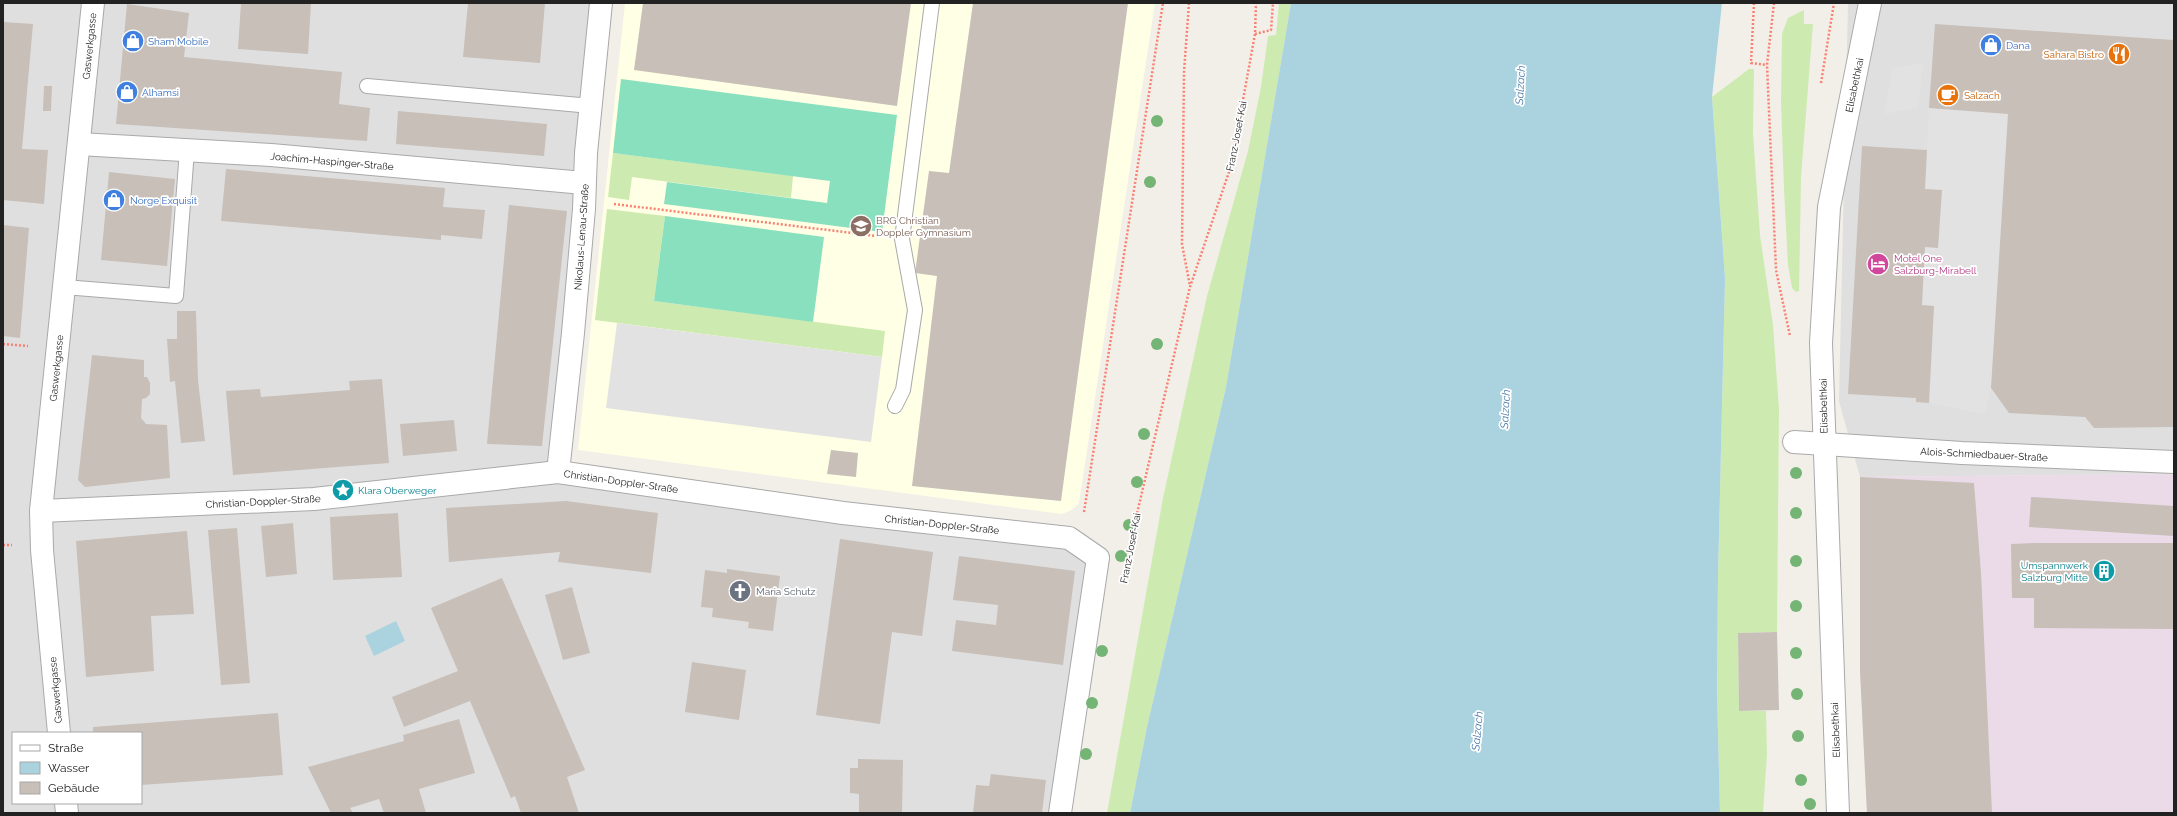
<svg xmlns="http://www.w3.org/2000/svg" width="2177" height="816" font-family="Raleway,sans-serif">
<style>
.residential{fill:#e0dfdf;fill-rule:evenodd}
.industrial{fill:#ebdbe8}
.education{fill:#ffffe5}
.grass{fill:#cdebb0}
.pitch{fill:#88e0be}
.parking{fill:#e2e2e2}
.water{fill:#aad3df}
.building{fill:#c7bfb8}
.lines{fill:none;stroke-linecap:round;stroke-linejoin:round}
.service-casing{stroke:#a9a9a9;stroke-width:16}
.minor-casing{stroke:#a9a9a9;stroke-width:24}
.tertiary-casing{stroke:#a9a9a9;stroke-width:24}
.path{stroke:#fa8072;stroke-width:2.5;stroke-dasharray:2 2;stroke-linecap:butt}
.service{stroke:#fff;stroke-width:14}
.minor{stroke:#fff;stroke-width:22}
.tertiary{stroke:#fff;stroke-width:22}
.tree{fill:#74b475}
.labels{text-anchor:middle;stroke-width:3.5;stroke-linejoin:round;paint-order:stroke}
.shop-label{font-size:10px;fill:#366cbe;stroke:#fff;text-anchor:start}
.street-label{font-size:10px;fill:#222;stroke:#fff}
.food-label{font-size:10px;fill:#c56008;stroke:#fff;text-anchor:end}
.education-label{font-size:10px;fill:#785e54;stroke:#fff;text-anchor:start}
.hotel-label{font-size:10px;fill:#b23c85;stroke:#fff;text-anchor:start}
.culture-label{font-size:10px;fill:#0d838f;stroke:#fff;text-anchor:start}
.worship-label{font-size:10px;fill:#5b616d;stroke:#fff;text-anchor:start}
.water-label{font-size:11px;font-style:italic;fill:#4a7aab;stroke:#fff}
</style>
<rect width="100%" height="100%" fill="#f2efe9"/>
<g class="residential">
<path d="M3 3H602L558 472 1069 538 1098 558 1060 813H3ZM13 733H141V803H13Z"/>
<polygon points="1848,3 2174,3 2174,474 1860,477 1839,401"/>
</g>
<polygon class="industrial" points="2174,474 2174,813 1867,813 1860,671 1860,477"/>
<polygon class="education" points="625,3 1155,3 1079,503 1072,510 1062,514 578,450"/>
<g class="grass">
<polygon points="1279,3 1291,3 1226,387 1147,727 1130,813 1107,813 1163,498 1207,296 1248,151 1261,87 1268,36 1276,35"/>
<polygon points="1804,10 1804,24 1813,24 1801,177 1799,291 1796,292 1792,288 1788,265 1784,189 1781,103 1782,34 1788,18"/>
<polygon points="1749,69 1754,69 1753,133 1760,235 1773,325 1779,409 1777,632 1738,633 1739,711 1766,711 1767,754 1763,813 1720,813 1717,691 1718,577 1725,278 1712,97"/>
<polygon points="613,153 793,176 791,198 632,177 629,200 608,197"/>
<polygon points="607,209 665,216 654,301 885,331 882,357 595,320"/>
</g>
<g class="pitch">
<polygon points="621,79 897,115 882,232 664,204 667,182 827,203 830,181 613,153"/>
<polygon points="665,216 824,237 813,322 654,301"/>
</g>
<g class="parking">
<polygon points="2034,30 2174,40 2174,427 2094,428 2085,417 2009,413 1991,388 1985,414 1929,403 1934,306 1922,305 1925,247 1938,247 1942,191 1925,189 1929,108 2031,114"/>
<polygon points="1923,63 1918,108 1885,114 1892,68"/>
<polygon points="617,323 882,357 871,442 606,408"/>
</g>
<g class="water">
<polygon points="1291,3 1722,3 1712,97 1725,278 1718,577 1717,691 1720,813 1130,813 1147,727 1226,387"/>
<polygon points="396,621 405,641 374,656 365,636"/>
</g>
<g class="building">
<polygon points="241,3 311,3 308,54 238,49"/>
<polygon points="468,3 545,3 540,63 463,57"/>
<polygon points="643,3 911,3 897,106 634,70"/>
<polygon points="973,3 1128,3 1061,501 912,486 937,276 915,273 929,171 949,173"/>
<polygon points="127,4 189,13 184,57 342,72 339,104 370,108 367,141 116,124"/>
<polygon points="3,22 33,24 22,149 48,150 44,204 3,200"/>
<polygon points="1935,24 2174,40 2174,427 2094,428 2085,417 2009,413 1991,388 2008,114 1929,108"/>
<polygon points="44,86 52,86 51,111 43,111"/>
<polygon points="398,111 547,124 544,156 396,144"/>
<polygon points="1862,146 1927,150 1925,189 1942,190 1938,248 1925,247 1922,305 1934,306 1929,403 1916,402 1916,398 1848,394"/>
<polygon points="226,169 445,188 443,207 485,210 482,239 441,235 441,240 221,221"/>
<polygon points="109,172 175,179 167,266 101,260"/>
<polygon points="509,205 567,211 542,446 487,444"/>
<polygon points="3,225 29,228 20,338 3,336"/>
<polygon points="177,311 196,311 198,380 205,441 181,443 175,381 170,382 167,339 177,339"/>
<polygon points="92,355 144,360 144,377 147,377 150,383 150,394 146,398 142,399 141,418 146,424 167,425 170,478 85,487 78,480"/>
<polygon points="382,379 389,463 233,475 226,391 260,389 261,397 350,390 349,381"/>
<polygon points="454,420 457,451 403,456 400,424"/>
<polygon points="831,450 858,453 856,477 827,474"/>
<polygon points="1860,477 1974,483 1981,573 1992,813 1867,813 1860,671"/>
<polygon points="2031,497 2174,506 2174,536 2029,527"/>
<polygon points="566,501 658,513 651,573 558,562 560,552 449,562 446,508"/>
<polygon points="398,513 402,577 333,580 330,517"/>
<polygon points="293,523 297,574 266,577 261,526"/>
<polygon points="237,528 250,683 221,685 208,530"/>
<polygon points="187,531 194,614 151,616 154,671 86,677 76,541"/>
<polygon points="840,539 933,552 922,636 892,632 880,724 816,715"/>
<polygon points="2034,543 2174,543 2174,629 2034,628 2034,598 2012,598 2011,544"/>
<polygon points="959,556 1075,571 1063,665 952,651 956,620 996,625 998,605 953,600"/>
<polygon points="727,569 780,576 773,631 748,628 749,622 712,617 713,608 701,607 705,570 727,573"/>
<polygon points="502,578 585,770 567,777 579,813 521,813 515,796 511,798 470,701 404,727 392,697 458,671 431,608"/>
<polygon points="572,587 590,653 563,660 545,595"/>
<polygon points="1777,632 1779,710 1739,711 1738,633"/>
<polygon points="692,662 746,670 739,720 685,712"/>
<polygon points="278,713 283,775 141,785 141,733 93,733 93,727"/>
<polygon points="459,719 475,773 419,789 426,813 384,813 379,799 350,808 353,813 331,813 308,767 404,741 403,735"/>
<polygon points="858,759 903,760 902,813 859,813 859,794 850,793 850,768 858,768"/>
<polygon points="991,774 1046,780 1042,813 973,813 976,785 989,786"/>
</g>
<g class="lines">
<g class="service-casing">
<g id="service">
<polyline points="367,86 591,106"/>
<polyline points="64,287 176,296 187,150"/>
<polyline points="895,406 903,390 915,310 902,239 932,3"/>
</g>
</g>
<g class="minor-casing">
<g id="minor">
<polyline points="79,144 271,155 584,183"/>
<polyline points="1794,442 1962,453 2174,462"/>
<polyline points="558,472 573,333 584,209 586,153 601,3"/>
<polyline points="41,511 314,499 558,472 843,513 1069,538 1098,558 1060,813"/>
<polyline points="1838,813 1821,343 1829,207 1870,3"/>
</g>
</g>
<g class="tertiary-casing">
<g id="tertiary">
<polyline points="59,733 42,550 41,511 93,3"/>
<polyline points="66,803 67,813"/>
</g>
</g>
<g class="path">
<polyline points="1189,3 1184,72 1182,244 1190,286"/>
<polyline points="1754,3 1751,63 1767,65"/>
<polyline points="1774,3 1767,65 1776,270 1790,336"/>
<polyline points="1255,34 1271,30 1273,3"/>
<polyline points="1821,83 1834,3"/>
<polyline points="614,204 877,236"/>
<polyline points="3,344 28,346"/>
<polyline points="1084,512 1163,3"/>
<polyline points="3,545 12,545"/>
<polyline points="1128,552 1190,287 1231,166 1255,34 1256,3"/>
</g>
<use href="#service" class="service"/>
<use href="#minor" class="minor"/>
<use href="#tertiary" class="tertiary"/>
</g>
<g class="tree">
<circle cx="1157" cy="121" r="6"/>
<circle cx="1150" cy="182" r="6"/>
<circle cx="1157" cy="344" r="6"/>
<circle cx="1144" cy="434" r="6"/>
<circle cx="1796" cy="473" r="6"/>
<circle cx="1137" cy="482" r="6"/>
<circle cx="1796" cy="513" r="6"/>
<circle cx="1129" cy="525" r="6"/>
<circle cx="1121" cy="556" r="6"/>
<circle cx="1796" cy="561" r="6"/>
<circle cx="1796" cy="606" r="6"/>
<circle cx="1102" cy="651" r="6"/>
<circle cx="1796" cy="653" r="6"/>
<circle cx="1797" cy="694" r="6"/>
<circle cx="1092" cy="703" r="6"/>
<circle cx="1798" cy="736" r="6"/>
<circle cx="1086" cy="754" r="6"/>
<circle cx="1801" cy="780" r="6"/>
<circle cx="1810" cy="804" r="6"/>
</g>
<defs>
<g id="shop-disc" transform="scale(1.15)"><circle r="9.5" fill="#3f7fe0" stroke="#fff"/><path d="M-5-2.5h2.3a2.7 3.5 0 0 1 5.4 0H5L5.5 6h-11ZM-1.5-2.5h3a1.5 2.3 0 0 0-3 0Z" fill="#fff"/></g>
<g id="restaurant-disc" transform="scale(1.15)"><circle r="9.5" fill="#e8710a" stroke="#fff"/><path d="M-5-6h1v4h1v-4h1v4h1v-4h1v5L-1.5 .5V6h-2V.5L-5-1ZM5-6V6H3V1.5H1.5Q1.5-4 5-6Z" fill="#fff"/></g>
<g id="cafe-disc" transform="scale(1.15)"><circle r="9.5" fill="#e8710a" stroke="#fff"/><path d="M-5.5-4.5H6V0H3Q3 3.5 0 3.5H-2.5Q-5.5 3.5-5.5 0ZM3-3.2v2h1.7v-2ZM-6 4.5H4V6H-6Z" fill="#fff"/></g>
<g id="school-disc" transform="scale(1.15)"><circle r="9.5" fill="#8d6e63" stroke="#fff"/><path d="M0-5L7-2L0 1L-7-2ZM-4 1L0 2.5L4 1V4Q0 6-4 4Z" fill="#fff"/></g>
<g id="hotel-disc" transform="scale(1.15)"><circle r="9.5" fill="#d1479c" stroke="#fff"/><path d="M-6-4.5h1.5V1H6V5H4.5V3h-9V5H-6ZM-4 0a1.8 1.8 0 1 1 3.6 0ZM.5 0V-2.5h3Q6-2.5 6 0Z" fill="#fff"/></g>
<g id="sight-disc" transform="scale(1.15)"><circle r="9.5" fill="#0f9aa8" stroke="#fff"/><path d="M0-6L1.8-2.2L6-1.7L2.9 1.2L3.7 5.4L0 3.3L-3.7 5.4L-2.9 1.2L-6-1.7L-1.8-2.2Z" fill="#fff"/></g>
<g id="building-disc" transform="scale(1.15)"><circle r="9.5" fill="#0f9aa8" stroke="#fff"/><path d="M-4-6H4V6H1V3H-1V6H-4ZM-2.5-4.3h1.7v1.8h-1.7ZM.8-4.3h1.7v1.8H.8ZM-2.5-1h1.7V.8h-1.7ZM.8-1h1.7V.8H.8Z" fill="#fff"/></g>
<g id="church-disc" transform="scale(1.15)"><circle r="9.5" fill="#6b7280" stroke="#fff"/><path d="M-1.2-6h2.4v3.5h3.3v2.4h-3.3V6h-2.4V-.1h-3.3v-2.4h3.3Z" fill="#fff"/></g>
</defs>
<g fill-rule="evenodd">
<use href="#shop-disc" x="133" y="41"/>
<use href="#shop-disc" x="1991" y="45"/>
<use href="#restaurant-disc" x="2119" y="54"/>
<use href="#shop-disc" x="127" y="92"/>
<use href="#cafe-disc" x="1948" y="95"/>
<use href="#shop-disc" x="114" y="200"/>
<use href="#school-disc" x="861" y="226"/>
<use href="#hotel-disc" x="1878" y="264"/>
<use href="#sight-disc" x="343" y="490"/>
<use href="#building-disc" x="2104" y="571"/>
<use href="#church-disc" x="740" y="591"/>
</g>
<g class="labels">
<g class="shop-label">
<text x="148" y="45">Sham Mobile</text>
<text x="2006" y="49">Dana</text>
<text x="142" y="96">Alhamsi</text>
<text x="130" y="204">Norge Exquisit</text>
</g>
<g class="street-label">
<text transform="translate(89 46) rotate(-84)" y="4">Gaswerkgasse</text>
<text transform="translate(1854 85) rotate(-78)" y="4">Elisabethkai</text>
<text transform="translate(1236 136) rotate(-79)" y="4">Franz-Josef-Kai</text>
<text transform="translate(332 161) rotate(5)" y="4">Joachim-Haspinger-Straße</text>
<text transform="translate(581 237) rotate(-86)" y="4">Nikolaus-Lenau-Straße</text>
<text transform="translate(56 368) rotate(-84)" y="4">Gaswerkgasse</text>
<text transform="translate(1823 406) rotate(-91)" y="4">Elisabethkai</text>
<text transform="translate(1984 454) rotate(3)" y="4">Alois-Schmiedbauer-Straße</text>
<text transform="translate(621 481) rotate(8)" y="4">Christian-Doppler-Straße</text>
<text transform="translate(263 501) rotate(-3)" y="4">Christian-Doppler-Straße</text>
<text transform="translate(942 524) rotate(6)" y="4">Christian-Doppler-Straße</text>
<text transform="translate(1130 548) rotate(-79)" y="4">Franz-Josef-Kai</text>
<text transform="translate(55 690) rotate(-95)" y="4">Gaswerkgasse</text>
<text transform="translate(1835 730) rotate(-92)" y="4">Elisabethkai</text>
</g>
<g class="food-label">
<text x="2104" y="58">Sahara Bistro</text>
<text x="1964" y="99" text-anchor="start">Salzach</text>
</g>
<g class="education-label">
<text x="876" y="224">BRG Christian<tspan x="876" dy="12">Doppler Gymnasium</tspan></text>
</g>
<g class="hotel-label">
<text x="1894" y="262">Motel One<tspan x="1894" dy="12">Salzburg-Mirabell</tspan></text>
</g>
<g class="culture-label">
<text x="358" y="494">Klara Oberweger</text>
<text x="2088" y="569" text-anchor="end">Umspannwerk<tspan x="2088" dy="12">Salzburg Mitte</tspan></text>
</g>
<g class="worship-label">
<text x="756" y="595">Maria Schutz</text>
</g>
<g class="water-label">
<text transform="translate(1520 85) rotate(-87)" y="4">Salzach</text>
<text transform="translate(1505 409) rotate(-87)" y="4">Salzach</text>
<text transform="translate(1477 731) rotate(-85)" y="4">Salzach</text>
</g>
</g>
<rect width="2177" height="816" fill="none" stroke="#222222" stroke-width="8"/>
<rect x="12" y="732" width="130" height="72" fill="#ffffff" stroke="#a7a7a7"/>
<rect x="20" y="745" width="20" height="6" fill="#ffffff" stroke="#a7a7a7"/>
<text x="48" y="752" font-size="12" fill="#222222">Straße</text>
<rect x="20" y="762" width="20" height="12" fill="#aad3df" stroke="#a7a7a7"/>
<text x="48" y="772" font-size="12" fill="#222222">Wasser</text>
<rect x="20" y="782" width="20" height="12" fill="#c7bfb8" stroke="#a7a7a7"/>
<text x="48" y="792" font-size="12" fill="#222222">Gebäude</text>
</svg>
